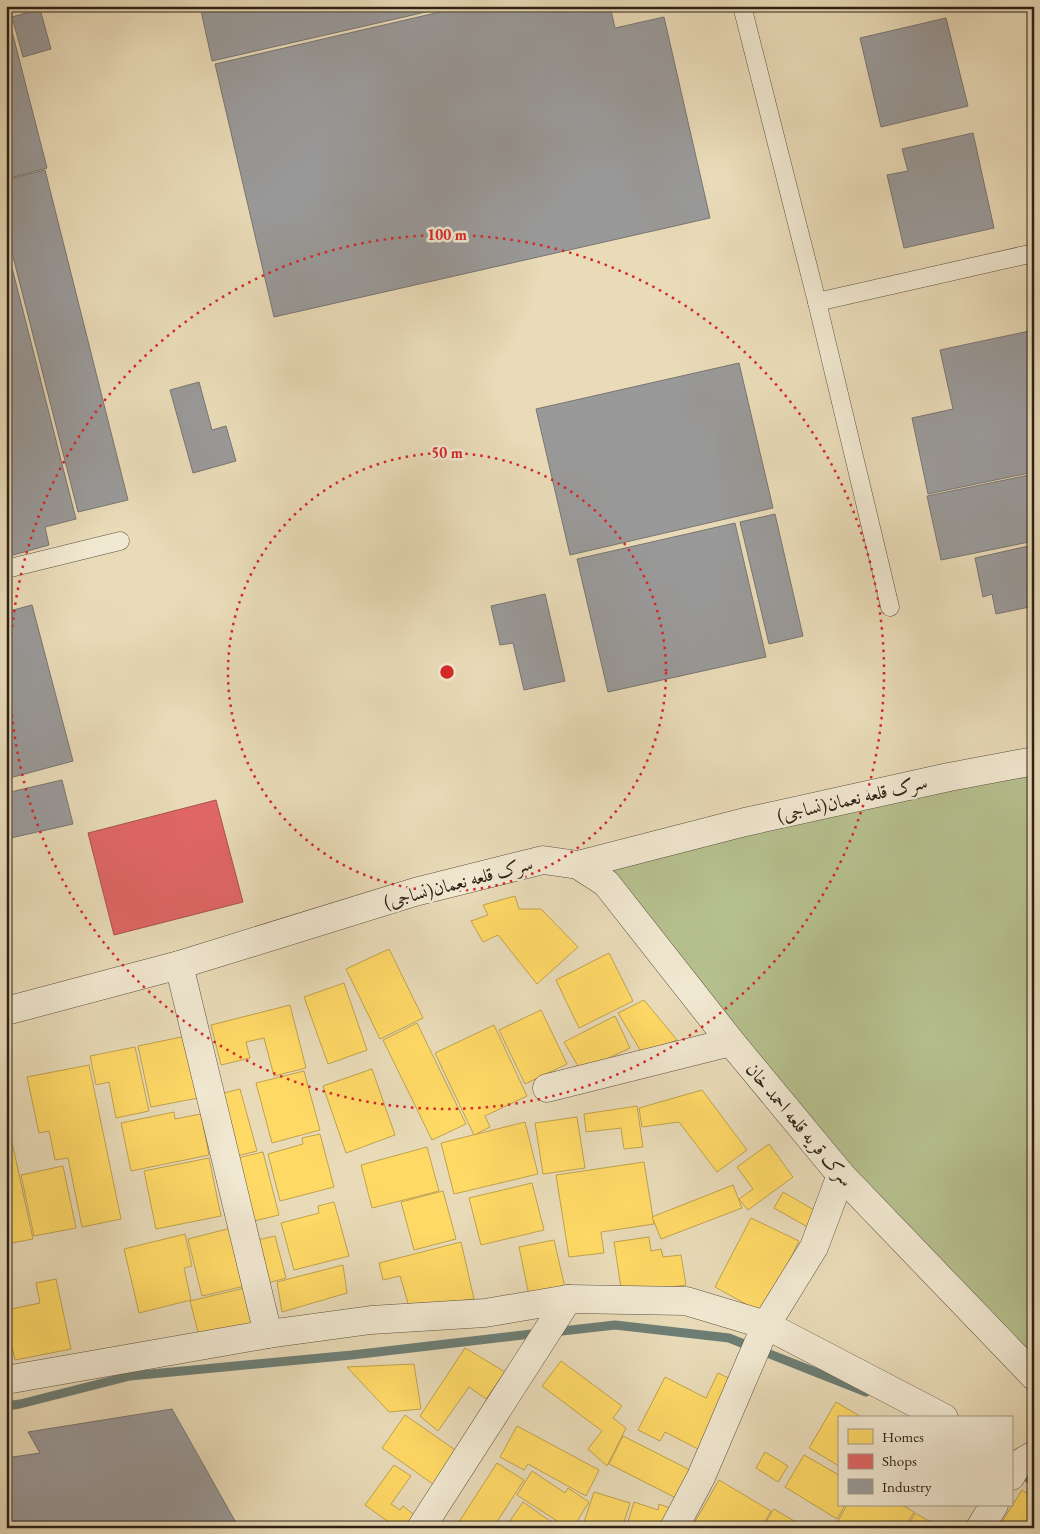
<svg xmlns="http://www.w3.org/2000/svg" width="1040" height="1534" font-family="'EB Garamond',Amiri,serif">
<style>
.green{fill:#b6c08f;stroke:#727153}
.homes{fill:#ffd966;stroke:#c0a24e}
.shops{fill:#e06666;stroke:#aa524e}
.industry{fill:#999;stroke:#797572}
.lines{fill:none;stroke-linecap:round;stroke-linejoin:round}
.stream{stroke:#6d7e75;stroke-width:9}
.service-casing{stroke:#5c503f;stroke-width:19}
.minor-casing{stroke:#5c503f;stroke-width:29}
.tertiary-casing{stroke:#5c503f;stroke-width:29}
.service{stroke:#f1e8d1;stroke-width:18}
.minor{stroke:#f1e8d1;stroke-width:28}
.tertiary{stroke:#f1e8d1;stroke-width:28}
.ring{fill:none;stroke:#d62828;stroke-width:2.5;stroke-dasharray:2.5 5}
.labels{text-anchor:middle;stroke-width:5;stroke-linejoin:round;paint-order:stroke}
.street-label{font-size:19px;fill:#2d2217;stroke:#f1e8d1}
.centre{fill:#d62828;stroke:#f1e8d1;stroke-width:2.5}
.ring-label{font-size:15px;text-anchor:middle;font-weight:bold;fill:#d62828;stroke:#f1e8d1;stroke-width:5;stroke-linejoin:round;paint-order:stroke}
</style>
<rect width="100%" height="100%" fill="#e9dbb8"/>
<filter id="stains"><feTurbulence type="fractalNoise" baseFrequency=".004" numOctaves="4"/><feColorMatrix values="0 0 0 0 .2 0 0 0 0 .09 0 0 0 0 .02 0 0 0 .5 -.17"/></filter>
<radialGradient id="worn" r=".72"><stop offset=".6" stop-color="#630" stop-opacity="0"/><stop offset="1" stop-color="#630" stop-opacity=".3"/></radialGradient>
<polygon class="green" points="1034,761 1034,1376 841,1175 606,883 613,856"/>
<g class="homes">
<polygon points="515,896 519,909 541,909 578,947 537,984 498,935 483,942 471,921 488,915 483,905"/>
<polygon points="389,949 423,1018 380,1039 346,969"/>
<polygon points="609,953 633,1001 579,1028 556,980"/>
<polygon points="344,983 367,1050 328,1064 304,997"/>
<polygon points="644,1000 677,1040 642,1053 618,1013"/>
<polygon points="290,1005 306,1068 274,1076 264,1038 246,1042 250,1058 221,1065 211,1025"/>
<polygon points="541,1010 567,1064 525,1084 499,1030"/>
<polygon points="615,1016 630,1048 581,1071 564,1042"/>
<polygon points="417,1023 466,1124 432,1140 383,1040"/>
<polygon points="494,1025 527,1096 485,1116 490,1127 474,1135 435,1053"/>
<polygon points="186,1036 198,1098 151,1107 138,1046"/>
<polygon points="135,1047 149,1111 116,1118 109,1082 96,1085 90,1056"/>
<polygon points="89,1065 121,1219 82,1227 68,1158 55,1160 49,1131 39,1133 27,1077"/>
<polygon points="372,1069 395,1135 346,1153 323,1086"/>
<polygon points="304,1071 320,1130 272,1143 256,1083"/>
<polygon points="240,1089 257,1151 233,1157 216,1095"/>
<polygon points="702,1090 747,1150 717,1172 679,1122 642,1127 639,1108"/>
<polygon points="637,1106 643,1147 624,1149 621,1128 586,1132 584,1114"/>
<polygon points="174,1112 175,1119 201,1114 209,1155 131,1171 121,1123"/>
<polygon points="6,1114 33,1239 6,1244"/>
<polygon points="577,1117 585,1168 543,1174 535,1123"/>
<polygon points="525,1122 538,1174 454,1194 441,1143"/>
<polygon points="320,1134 334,1187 280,1201 268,1154 303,1144 302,1138"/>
<polygon points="769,1144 793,1177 748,1210 739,1199 753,1189 737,1167"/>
<polygon points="427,1147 439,1191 372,1208 361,1165"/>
<polygon points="263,1152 279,1215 250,1222 233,1159"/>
<polygon points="209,1158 221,1216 156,1229 144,1171"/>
<polygon points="644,1162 654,1224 601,1232 604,1253 569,1257 556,1175"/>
<polygon points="63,1166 76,1228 34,1236 21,1175"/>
<polygon points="532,1183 544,1230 481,1245 469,1198"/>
<polygon points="733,1185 742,1208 661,1239 652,1217"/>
<polygon points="443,1191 456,1239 414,1250 401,1202"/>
<polygon points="783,1192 821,1214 813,1230 774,1208"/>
<polygon points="334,1202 349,1256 294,1270 281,1223 319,1213 318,1206"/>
<polygon points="751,1218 799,1241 764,1314 715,1287"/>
<polygon points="231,1228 245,1286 202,1296 188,1239"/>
<polygon points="185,1234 192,1266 184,1268 191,1300 139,1313 124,1249"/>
<polygon points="275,1236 286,1278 264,1284 253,1241"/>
<polygon points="649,1237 651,1251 661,1249 663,1257 681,1255 686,1285 622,1294 614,1242"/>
<polygon points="554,1240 566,1292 530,1300 519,1247"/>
<polygon points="461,1242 474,1299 409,1307 400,1276 383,1280 379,1263"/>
<polygon points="343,1265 347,1293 282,1312 277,1282"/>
<polygon points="56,1279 71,1349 15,1360 6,1318 6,1310 40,1303 36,1283"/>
<polygon points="245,1288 253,1326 199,1336 190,1301"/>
<polygon points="465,1348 505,1372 486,1399 469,1387 438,1431 420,1416"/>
<polygon points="561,1361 622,1406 613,1418 626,1428 607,1466 588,1449 602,1431 542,1386"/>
<polygon points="414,1364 421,1409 389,1412 347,1367"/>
<polygon points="718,1373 739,1383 719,1406 698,1449 665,1432 660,1441 638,1430 665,1377 706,1398"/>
<polygon points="836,1402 863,1418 839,1418 839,1466 809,1448"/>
<polygon points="405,1415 461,1454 437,1487 382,1448"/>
<polygon points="517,1426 599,1470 586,1496 528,1464 524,1470 500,1457"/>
<polygon points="623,1436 696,1473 682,1501 609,1464"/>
<polygon points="765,1452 788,1466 778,1482 756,1468"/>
<polygon points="804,1455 839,1475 839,1505 845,1505 837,1519 785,1487"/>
<polygon points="497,1463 524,1480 493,1528 455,1528"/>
<polygon points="394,1465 411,1476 391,1504 400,1510 403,1506 418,1518 411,1528 397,1528 365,1505"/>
<polygon points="532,1471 565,1493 568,1488 589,1502 573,1528 568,1528 517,1495"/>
<polygon points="719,1480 771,1511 761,1528 698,1528 693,1525"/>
<polygon points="1022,1490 1034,1498 1034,1528 998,1528"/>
<polygon points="594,1492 630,1503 622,1528 582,1528"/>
<polygon points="523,1502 560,1528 505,1528"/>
<polygon points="634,1502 658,1510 659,1504 675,1510 670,1528 626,1528"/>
<polygon points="847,1505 902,1505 914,1512 904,1528 834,1528"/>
<polygon points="774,1509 806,1528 762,1528"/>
<polygon points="915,1513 941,1528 907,1528"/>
</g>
<polygon class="shops" points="216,800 243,902 114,935 88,833"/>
<g class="industry">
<polygon points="200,6 452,6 212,61"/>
<polygon points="466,6 610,6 615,28 664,17 710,218 274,317 215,64"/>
<polygon points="6,8 47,168 6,179"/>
<polygon points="40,9 51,49 23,57 12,17"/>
<polygon points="946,18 968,106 881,127 860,38"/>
<polygon points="973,133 994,228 904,248 887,175 908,171 902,149"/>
<polygon points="45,170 128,500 78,512 6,229 6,180"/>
<polygon points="6,244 76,519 45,527 49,545 6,557"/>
<polygon points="1034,330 1034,472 928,494 912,418 953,409 940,350"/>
<polygon points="739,363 773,508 570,555 536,409"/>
<polygon points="199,382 212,430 226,426 236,461 193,473 170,390"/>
<polygon points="1034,474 1034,541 941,560 927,496"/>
<polygon points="775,514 803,636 769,644 740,522"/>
<polygon points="735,523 766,657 608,692 577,559"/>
<polygon points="1033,545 1034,606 996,614 992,594 983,597 975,558"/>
<polygon points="545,594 565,681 524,690 513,643 500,645 491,606"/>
<polygon points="32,605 73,761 6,779 6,612"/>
<polygon points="62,780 73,824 6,839 6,793"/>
<polygon points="172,1409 239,1528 14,1528 6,1515 6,1458 40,1453 28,1432"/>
</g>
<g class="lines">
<g class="stream">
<polyline points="553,1332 615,1325 729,1338 866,1392"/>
<polyline points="6,1406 20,1404 130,1376 352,1355 540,1333"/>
<polyline points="1018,1471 1034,1482"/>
</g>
<g class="service-casing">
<g id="service">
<polyline points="742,6 817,302 890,607"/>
<polyline points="817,302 1034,253"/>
<polyline points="6,569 120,541"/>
</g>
</g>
<g class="minor-casing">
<g id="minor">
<polyline points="179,965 268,1334"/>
<polyline points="547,1088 731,1042"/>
<polyline points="6,1380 268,1334 371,1320 485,1313 568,1299 686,1301 766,1325 944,1418"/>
<polyline points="1011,1476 1017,1465 1034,1455"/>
<polyline points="421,1528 568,1299"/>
<polyline points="674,1528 701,1477 766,1325 814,1247 841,1175"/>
<polyline points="980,1528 994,1505"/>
</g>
</g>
<g class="tertiary-casing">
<g id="tertiary">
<polyline points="578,865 606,883 731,1042 841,1175 1034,1376"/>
<polyline points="6,1011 179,965 415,892 543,860 578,865 745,822 949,777 1034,761"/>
</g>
</g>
<use href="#service" class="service"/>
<use href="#minor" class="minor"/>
<use href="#tertiary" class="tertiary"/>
</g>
<g class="ring">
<circle cx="447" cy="672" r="219"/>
<circle cx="447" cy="672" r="437"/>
</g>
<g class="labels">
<g class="street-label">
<text transform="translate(852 798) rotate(-13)" y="7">سرک قلعه نعمان(نساجی)</text>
<text transform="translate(458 882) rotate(-15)" y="7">سرک قلعه نعمان(نساجی)</text>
<text transform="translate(800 1124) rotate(50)" y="7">سرک قریه قلعه احمد خان</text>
</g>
</g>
<circle cx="447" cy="672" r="8" class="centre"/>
<g class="ring-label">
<text x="447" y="240">100 m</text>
<text x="447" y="458">50 m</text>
</g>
<rect width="1040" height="1534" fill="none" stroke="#e9dbb8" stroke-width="25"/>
<rect x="8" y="8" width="1025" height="1519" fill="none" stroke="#2d2217" stroke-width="2.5"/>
<rect x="12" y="12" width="1015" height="1509" fill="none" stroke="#2d2217"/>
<rect x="838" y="1416" width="175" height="90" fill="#f1e8d1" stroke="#a39987"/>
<rect x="848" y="1429" width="25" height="15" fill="#ffd966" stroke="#a39987"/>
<text x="882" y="1442" font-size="15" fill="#2d2217">Homes</text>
<rect x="848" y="1454" width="25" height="15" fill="#e06666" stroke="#a39987"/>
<text x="882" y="1466" font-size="15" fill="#2d2217">Shops</text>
<rect x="848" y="1479" width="25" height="15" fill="#999999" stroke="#a39987"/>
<text x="882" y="1492" font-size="15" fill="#2d2217">Industry</text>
<rect width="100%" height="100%" filter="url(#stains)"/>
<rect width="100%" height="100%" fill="url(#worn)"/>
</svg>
